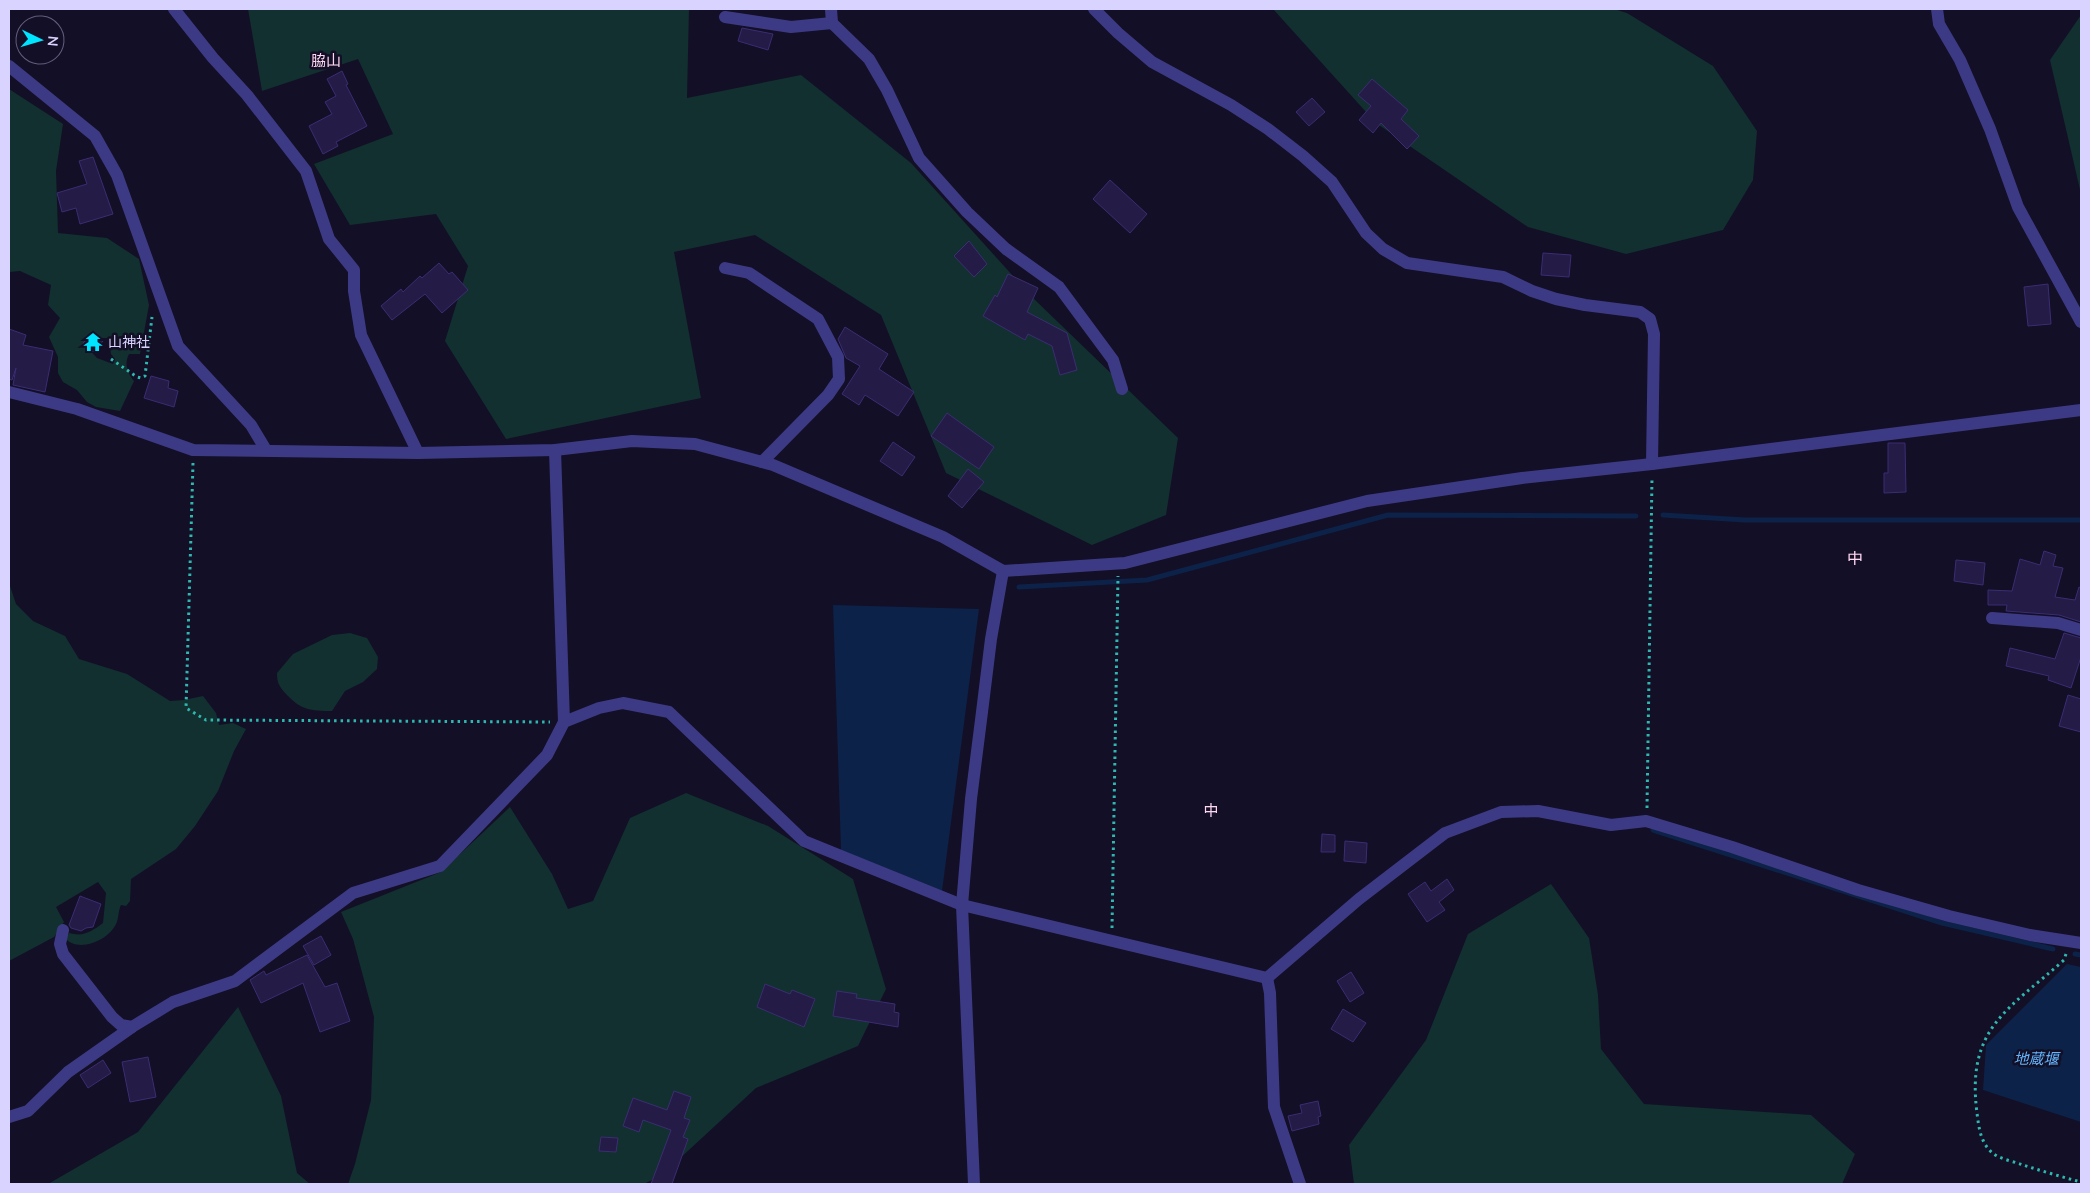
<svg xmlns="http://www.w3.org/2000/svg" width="2090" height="1193" font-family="'Nunito Sans','Noto Sans JP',sans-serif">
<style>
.green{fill:#12302f;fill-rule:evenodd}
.water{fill:#0c2248}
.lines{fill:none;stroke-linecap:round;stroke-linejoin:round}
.stream{stroke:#0c2248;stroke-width:5}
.building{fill:#241b47;stroke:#3b2d73}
.path{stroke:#2fb8b0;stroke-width:3;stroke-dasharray:2.5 4;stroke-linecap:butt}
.minor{stroke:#3d3a85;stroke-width:12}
.labels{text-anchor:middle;stroke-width:5;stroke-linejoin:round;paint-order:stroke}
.poi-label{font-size:14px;fill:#d9d4ff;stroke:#130f26;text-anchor:start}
.neighbourhood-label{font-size:15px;fill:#ffd6f0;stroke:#130f26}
.water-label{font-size:15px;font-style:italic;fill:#62b6ff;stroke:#130f26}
.quarter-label{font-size:16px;fill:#ffd6f0;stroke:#130f26}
</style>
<rect width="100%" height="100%" fill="#130f26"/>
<g class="green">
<polygon points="248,9 689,9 687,98 801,75 911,163 1032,297 1178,438 1166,515 1092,545 946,473 881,315 755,235 674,252 701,398 506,439 445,341 468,266 436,214 350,225 314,164 393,134 358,59 262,91"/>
<polygon points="1273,9 1614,9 1627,13 1713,66 1757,131 1753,180 1723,230 1626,254 1528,227 1376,123"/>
<polygon points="2081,15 2081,194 2050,60"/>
<path d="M9 89 63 124 56 171 58 233 107 238 139 259 149 305 140 354H129C124 364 127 372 134 381L120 411 96 407 87 402 77 390 63 382 58 373V357L49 337 60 318 48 305 51 285 20 271 9 272ZM93 332 100 338H109L111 354 115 359 113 364 97 358 84 344Z"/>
<path d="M9 583 16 604 33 621 65 636 79 659 127 674 170 701 184 700 203 696 216 713 219 725 233 723 246 729 234 751 218 791 195 826 176 849 131 879 130 901 126 906 121 905C118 911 119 918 116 924 109 940 79 953 66 939L69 933C83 937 91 932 103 923L106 893 98 882 56 907 64 922 54 937 9 961Z"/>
<path d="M350 633 367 638 378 657 377 669 363 682 345 691 332 711C310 711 301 710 286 694 279 686 277 683 277 673L293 654 332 635Z"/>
<polygon points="686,793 768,826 853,879 886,989 858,1046 756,1088 663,1174 644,1184 348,1184 355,1164 371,1100 374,1017 353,939 341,912 441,872 510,807 552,874 568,909 593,901 630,818"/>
<polygon points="1551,884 1589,938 1598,995 1601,1049 1644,1104 1811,1115 1855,1154 1842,1184 1354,1184 1349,1145 1426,1040 1468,934"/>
<polygon points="238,1007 281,1096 297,1173 310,1184 48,1184 138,1132"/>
</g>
<g class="water">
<polygon points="833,605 979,609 942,891 841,850"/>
<polygon points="2067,964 2081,967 2081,1122 1983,1090 1986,1045"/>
</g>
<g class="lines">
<g class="stream">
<polyline points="1663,515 1745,520 2081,520"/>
<polyline points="1019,587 1147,580 1388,515 1636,516"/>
<polyline points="1653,830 1942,923 2053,949"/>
<polyline points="2075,954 2081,955"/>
</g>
</g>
<g class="building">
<polygon points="742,28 773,34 768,50 738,41"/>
<polygon points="342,71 348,84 346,85 367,126 336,142 338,146 323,154 309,126 332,114 325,102 336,96 327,79"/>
<polygon points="1372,79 1408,110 1401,119 1419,136 1407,149 1381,123 1373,133 1359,120 1371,106 1358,95"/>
<polygon points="1312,98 1325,112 1309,126 1296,112"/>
<polygon points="93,157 113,214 80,224 76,208 62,212 57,193 87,184 79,161"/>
<polygon points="1110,180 1147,214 1130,233 1093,199"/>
<polygon points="969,241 987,264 974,277 954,256"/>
<polygon points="1543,253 1571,255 1569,277 1541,275"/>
<polygon points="439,263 449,274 452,272 468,290 442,313 425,294 392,320 381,306 401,289 403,292 420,276 422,278"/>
<polygon points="1008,274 1038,288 1027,312 1067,333 1077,370 1060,375 1052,346 1028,334 1025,340 983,316 995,295 997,297"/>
<polygon points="2048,284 2051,324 2028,326 2024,287"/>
<polygon points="845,327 888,354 879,369 914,392 898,416 865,395 859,405 842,394 860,366 846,358 838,339"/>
<polygon points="9,329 26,335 23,345 53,351 45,392 13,385 16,368 12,380 9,379"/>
<polygon points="93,332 103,341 93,352 83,343"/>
<polygon points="151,376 169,381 168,388 178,391 174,407 144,398"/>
<polygon points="947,413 994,447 979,469 931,436"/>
<polygon points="893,442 915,457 902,476 880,461"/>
<polygon points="1888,443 1905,443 1906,492 1884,493 1884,473 1888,473"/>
<polygon points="968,469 984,482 962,508 948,496"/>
<polygon points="2044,551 2056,555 2053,566 2063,568 2055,597 2075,600 2079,587 2081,588 2081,622 2059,615 2006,611 2007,605 1988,605 1988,590 2012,591 2020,559 2040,565"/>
<polygon points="1956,560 1985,563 1983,585 1954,581"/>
<polygon points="2064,633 2081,638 2081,657 2071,688 2048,680 2049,676 2006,666 2010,648 2055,659"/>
<polygon points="2068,695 2081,699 2081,732 2059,726"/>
<polygon points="1322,834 1335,835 1335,852 1321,852"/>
<polygon points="1345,841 1367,843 1366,863 1344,861"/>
<polygon points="1447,879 1454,890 1439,902 1445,910 1427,922 1408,894 1425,882 1431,891"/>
<polygon points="80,896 101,904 93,927 86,928 81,931 71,928 69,925"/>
<polygon points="321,936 331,955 314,965 303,946"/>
<polygon points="307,955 325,987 337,983 350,1021 320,1032 303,983 261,1003 250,980 264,971 266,975"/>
<polygon points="1351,972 1364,993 1350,1002 1337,981"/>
<polygon points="765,984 790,994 792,990 815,999 804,1027 757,1007"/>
<polygon points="837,991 857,994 856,998 895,1004 894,1012 899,1013 898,1027 833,1016"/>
<polygon points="1343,1009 1366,1023 1353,1042 1331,1029"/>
<polygon points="148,1057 156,1097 130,1102 122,1062"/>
<polygon points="103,1060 111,1073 88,1088 80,1075"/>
<polygon points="674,1091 691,1097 684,1118 690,1120 683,1137 688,1139 672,1184 651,1184 671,1130 643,1120 639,1132 623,1126 633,1098 667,1110"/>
<polygon points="1318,1101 1321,1116 1318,1117 1319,1124 1292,1131 1288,1116 1302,1113 1300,1105"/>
<polygon points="601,1137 618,1138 616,1152 599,1151"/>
</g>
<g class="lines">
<g class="path">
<polyline points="111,359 137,377 141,378 145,376 152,317"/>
<polyline points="193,463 186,708 206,720 550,722"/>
<polyline points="1647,808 1652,477"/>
<polyline points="1112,928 1118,576"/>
<path d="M2066 954 2064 960C2008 1010 1966 1028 1977 1113 1979 1129 1981 1147 1997 1156 2005 1160 2015 1162 2023 1165 2042 1171 2062 1177 2081 1182"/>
</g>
<g class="minor">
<polyline points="174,9 213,58 247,95 306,171 329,239 354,270 354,291 361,335 418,453"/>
<polyline points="831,9 832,23 869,59 887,90 919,158 967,212 1006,249 1059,287 1113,360 1122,389"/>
<polyline points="1094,9 1118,33 1152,62 1231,105 1268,129 1303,156 1332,182 1366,233 1383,249 1407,263 1503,277 1532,291 1556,299 1585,305 1640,312 1650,319 1654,334 1652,464"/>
<polyline points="1937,9 1939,24 1960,60 1990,129 2018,207 2081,322"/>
<polyline points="725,17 791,27 832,23"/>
<polyline points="9,66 95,136 117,175 178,346 251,425 266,450"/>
<polyline points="725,268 749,273 818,319 838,357 839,379 828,395 762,462"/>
<polyline points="9,392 77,409 193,450 418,453 555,450 632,441 695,444 773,465 943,537 1003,571 1125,563 1367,501 1522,478 1652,464 2081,410"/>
<polyline points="555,450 564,722"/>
<polyline points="1992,618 2058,623 2081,630"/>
<polyline points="63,930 60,944 63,954 112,1017 121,1025 132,1027"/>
<polyline points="1267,978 1359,899 1445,833 1501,812 1538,811 1611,825 1646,821 1732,847 1858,890 1949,916 2030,935 2081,943"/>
<polyline points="1267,978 1270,993 1274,1107 1300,1184"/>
<polyline points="9,1117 28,1111 68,1072 132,1027 173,1002 235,981 353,893 440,866 547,755 564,722 599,708 623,703 669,712 804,841 962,905 1267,978"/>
<polyline points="974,1184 962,905 971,799 982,712 991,639 1003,571"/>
</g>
</g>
<defs>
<g id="temple-bare" transform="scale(1.5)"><path d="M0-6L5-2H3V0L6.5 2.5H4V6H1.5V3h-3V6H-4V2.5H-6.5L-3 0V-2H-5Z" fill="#00e5ff" stroke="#130f26" stroke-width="2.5" paint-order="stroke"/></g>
</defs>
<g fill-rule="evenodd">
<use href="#temple-bare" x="93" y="342"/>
</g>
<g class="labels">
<g class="poi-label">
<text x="108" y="347">山神社</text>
</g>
<g class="neighbourhood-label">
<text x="326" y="66">脇山</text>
<text x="1211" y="816">中</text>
</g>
<g class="water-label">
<text x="2036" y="1064">地蔵堰</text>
</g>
<g class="quarter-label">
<text x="1855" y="564">中</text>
</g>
</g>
<rect width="2090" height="1193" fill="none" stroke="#d9d4ff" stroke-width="20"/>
<g transform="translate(40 40) rotate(95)"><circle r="24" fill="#130f26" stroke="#625e7d"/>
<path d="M0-4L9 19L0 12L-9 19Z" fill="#00e5ff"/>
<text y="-8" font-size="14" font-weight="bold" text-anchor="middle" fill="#d9d4ff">N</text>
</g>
</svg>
